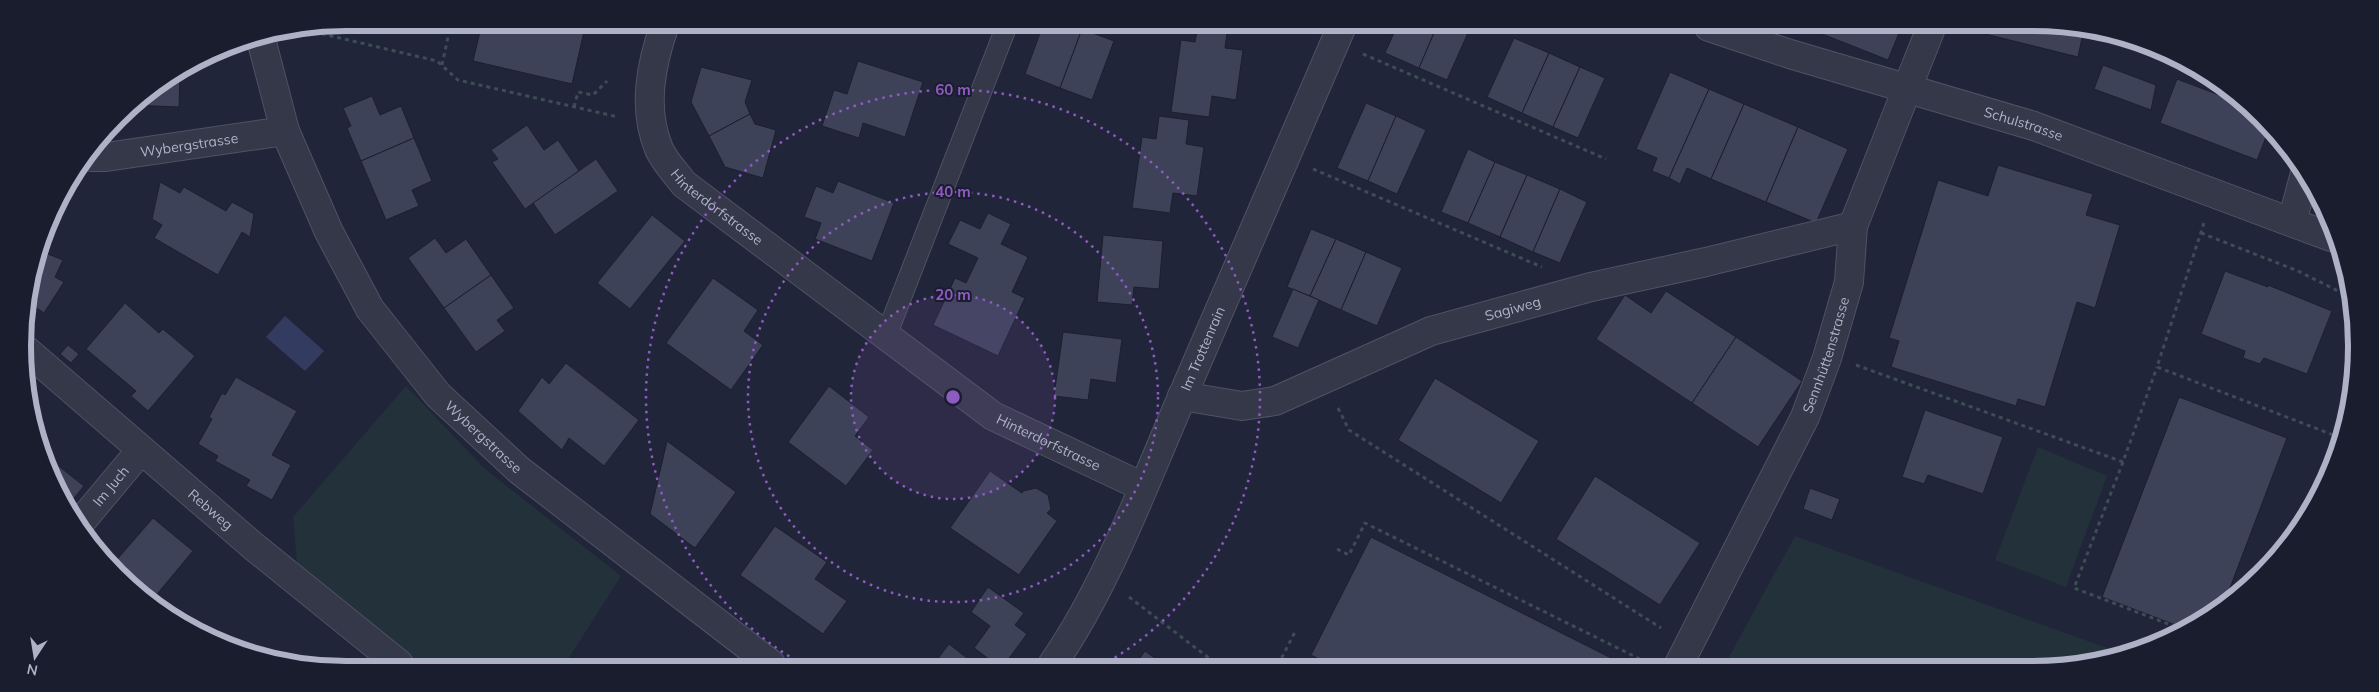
<svg xmlns="http://www.w3.org/2000/svg" width="2379" height="692" font-family="Mulish,sans-serif">
<style>
.green{fill:#23313a}
.water{fill:#343b60}
.building{fill:#3d4259;stroke:#1c1f30}
.lines{fill:none;stroke-linecap:round;stroke-linejoin:round}
.service-casing{stroke:#4f5264;stroke-width:22}
.minor-casing{stroke:#4f5264;stroke-width:30}
.path{stroke:#3d4d54;stroke-width:3;stroke-dasharray:4 4;stroke-linecap:butt}
.service{stroke:#343849;stroke-width:20}
.minor{stroke:#343849;stroke-width:28}
.ring{fill:none;stroke:#8d5bc1;stroke-width:2.5;stroke-dasharray:2.5 5}
.labels{text-anchor:middle;stroke-width:4;stroke-linejoin:round;paint-order:stroke}
.street-label{font-size:14px;fill:#afb2c6;stroke:#1a1d2e}
.rim{fill:none;stroke:#afb2c6;stroke-width:6}
.centre{fill:#8d5bc1;stroke:#1a1d2e;stroke-width:2.5}
.ring-label{font-size:15px;text-anchor:middle;font-weight:bold;fill:#8d5bc1;stroke:#1a1d2e;stroke-width:4;stroke-linejoin:round;paint-order:stroke}
</style>
<rect width="100%" height="100%" fill="#212539"/>
<g class="green">
<polygon points="406,386 485,469 621,576 565,664 415,664 297,564 293,517"/>
<polygon points="2038,447 2107,476 2066,587 1995,560"/>
<polygon points="1795,536 2121,653 2075,667 1724,666"/>
</g>
<polygon class="water" points="285,316 324,351 305,371 266,337"/>
<g class="building">
<polygon points="376,23 423,23 421,33"/>
<polygon points="482,23 586,23 572,84 473,61"/>
<polygon points="775,24 796,24 794,31"/>
<polygon points="1043,25 1071,25 1082,29 1060,88 1025,74"/>
<polygon points="1198,25 1228,26 1225,48 1243,50 1236,100 1212,96 1209,117 1171,112 1181,40 1195,42"/>
<polygon points="1397,26 1437,26 1419,68 1385,53"/>
<polygon points="1437,26 1471,26 1447,80 1419,68"/>
<polygon points="1807,28 1901,28 1888,60"/>
<polygon points="1961,28 2084,29 2078,57"/>
<polygon points="1082,29 1114,41 1092,100 1060,88"/>
<polygon points="1514,38 1549,53 1522,113 1487,97"/>
<polygon points="1549,53 1580,67 1553,127 1522,113"/>
<polygon points="858,61 923,82 905,137 863,123 859,138 822,126 834,90 847,94"/>
<polygon points="2103,65 2156,85 2151,110 2094,89"/>
<polygon points="701,67 752,80 745,102 750,114 709,136 691,102"/>
<polygon points="1580,67 1605,78 1578,138 1553,127"/>
<polygon points="1670,72 1709,89 1669,178 1652,171 1657,158 1636,149"/>
<polygon points="180,73 179,107 131,105 132,103"/>
<polygon points="2177,79 2235,101 2235,100 2268,132 2257,160 2160,123"/>
<polygon points="1709,89 1744,104 1711,179 1687,168 1680,184 1669,178"/>
<polygon points="372,96 380,115 401,106 414,138 361,161 347,128 351,126 343,108"/>
<polygon points="1366,103 1396,116 1368,181 1337,168"/>
<polygon points="1744,104 1798,127 1766,202 1711,179"/>
<polygon points="750,114 755,124 776,130 763,178 725,167 709,136"/>
<polygon points="1159,116 1189,120 1186,144 1204,147 1197,196 1173,193 1170,213 1132,208 1142,137 1156,139"/>
<polygon points="1396,116 1426,130 1397,194 1368,181"/>
<polygon points="527,125 544,150 558,140 579,171 525,209 492,162 498,159 491,150"/>
<polygon points="1798,127 1848,149 1816,223 1766,202"/>
<polygon points="414,138 432,181 412,190 419,206 386,220 361,161"/>
<polygon points="1468,149 1495,162 1468,223 1441,212"/>
<polygon points="596,159 618,191 555,235 533,203"/>
<polygon points="1495,162 1527,175 1500,237 1468,223"/>
<polygon points="1998,165 2093,194 2086,215 2120,225 2095,308 2077,302 2045,407 2018,399 2016,406 1891,367 1899,341 1889,338 1938,180 1988,196"/>
<polygon points="1527,175 1560,189 1533,252 1500,237"/>
<polygon points="838,181 894,203 872,261 815,239 821,223 804,217 816,186 833,193"/>
<polygon points="160,182 180,193 184,187 226,211 232,202 254,214 250,237 242,232 218,275 154,238 162,225 152,219"/>
<polygon points="1560,189 1587,202 1560,263 1533,252"/>
<polygon points="988,213 1011,224 1001,244 1028,257 1012,292 1025,298 998,356 933,325 955,278 966,283 978,258 948,244 960,220 980,229"/>
<polygon points="652,215 685,241 630,309 597,283"/>
<polygon points="1311,229 1336,239 1310,296 1287,287"/>
<polygon points="1103,235 1163,241 1159,289 1134,287 1132,305 1097,302"/>
<polygon points="435,238 446,253 466,239 491,275 444,308 408,258"/>
<polygon points="1336,239 1366,252 1341,310 1310,296"/>
<polygon points="43,252 63,260 55,277 64,282 44,313 29,303"/>
<polygon points="1366,252 1402,268 1377,326 1341,310"/>
<polygon points="2225,271 2268,287 2268,285 2332,311 2307,374 2264,358 2260,364 2243,358 2245,351 2201,334"/>
<polygon points="491,275 514,308 497,320 505,331 476,352 444,308"/>
<polygon points="713,278 758,310 744,331 763,345 731,390 666,343"/>
<polygon points="1293,289 1319,300 1298,348 1272,337"/>
<polygon points="1666,291 1736,337 1692,403 1596,339 1625,295 1651,313"/>
<polygon points="125,303 159,333 163,329 195,356 148,411 131,396 136,391 86,349"/>
<polygon points="1063,332 1122,339 1116,383 1091,379 1088,400 1054,396"/>
<polygon points="1736,337 1802,381 1758,447 1692,403"/>
<polygon points="68,345 79,354 71,363 60,354"/>
<polygon points="566,363 639,420 604,466 569,438 562,450 518,411 542,377 549,384"/>
<polygon points="236,377 297,411 272,455 291,465 272,500 246,486 250,480 215,461 218,456 198,444 212,419 209,417 222,393 225,395"/>
<polygon points="1435,378 1539,441 1501,503 1398,440"/>
<polygon points="829,386 869,417 855,436 873,450 846,486 788,442"/>
<polygon points="2179,397 2287,438 2225,601 2186,629 2102,597"/>
<polygon points="1925,410 2003,437 1983,494 1928,475 1924,484 1902,477"/>
<polygon points="667,441 736,492 695,548 650,514"/>
<polygon points="46,456 84,486 70,503"/>
<polygon points="990,471 1022,493 1023,491 1036,488 1048,495 1051,509 1047,513 1057,521 1019,575 950,528"/>
<polygon points="1595,476 1700,543 1660,605 1556,539"/>
<polygon points="1810,488 1840,499 1832,520 1803,509"/>
<polygon points="153,518 193,551 153,599 113,564"/>
<polygon points="775,526 827,562 815,579 847,601 823,634 740,575"/>
<polygon points="1371,537 1627,666 1331,665 1311,655"/>
<polygon points="988,587 1024,613 1015,625 1027,634 1004,665 997,665 974,648 990,626 971,612"/>
<polygon points="949,644 976,665 933,665"/>
<polygon points="1145,651 1164,665 1135,665"/>
</g>
<g class="lines">
<g class="service-casing">
<polyline id="service" points="886,336 1007,25"/>
</g>
<g class="minor-casing">
<g id="minor">
<path id="s1" d="M665 24C651 64 642 108 659 149 664 161 676 173 684 184L993 416 1143 487"/>
<path id="s2" d="M1709 27 1790 54 2034 126 2331 237"/>
<path id="s3" d="M261 39 285 131 329 232 370 309 438 395 519 470 771 664"/>
<path id="s4" d="M91 157H106L285 131"/>
<polyline points="2292,222 2305,173"/>
<path id="s5" d="M26 350 253 546 399 664"/>
<path id="s6" d="M1182 396 1242 406 1275 401 1431 331 1591 287 1706 262 1853 226"/>
<path id="s7" d="M80 523 141 450"/>
<path id="s8" d="M1052 665C1108 584 1143 486 1182 397 1235 273 1289 150 1342 26"/>
<path id="s9" d="M1678 666 1805 417 1827 358 1849 282 1853 226 1931 28"/>
</g>
</g>
<g class="path">
<polyline points="306,30 437,61 458,80 618,117"/>
<polyline points="1363,54 1606,159"/>
<polyline points="442,65 451,23"/>
<polyline points="574,107 578,92 593,95 607,81"/>
<polyline points="1313,169 1542,267"/>
<polyline points="2204,223 2157,367 2341,438"/>
<polyline points="2201,233 2298,271 2350,297"/>
<polyline points="1856,365 2123,462 2157,367"/>
<polyline points="1338,408 1349,430 1661,628"/>
<polyline points="2123,462 2074,588 2184,630"/>
<polyline points="1337,549 1349,555 1365,523 1648,663"/>
<polyline points="1129,597 1218,665"/>
<polyline points="1278,665 1296,630"/>
</g>
<use href="#service" class="service"/>
<use href="#minor" class="minor"/>
</g>
<circle cx="953" cy="397" r="102" fill="#8d5bc1" fill-opacity=".12"/>
<g class="ring">
<circle cx="953" cy="397" r="102"/>
<circle cx="953" cy="397" r="205"/>
<path d="M802 664A307 307 0 1 1 1104 664"/>
</g>
<g class="labels">
<g class="street-label">
<text dy="5" stroke="none"><textPath href="#s2" startOffset="329">Schulstrasse</textPath></text>
<text dy="5" stroke="none"><textPath href="#s4" startOffset="99">Wybergstrasse</textPath></text>
<text dy="5" stroke="none"><textPath href="#s1" startOffset="211">Hinterdorfstrasse</textPath></text>
<text dy="5" stroke="none"><textPath href="#s6" startOffset="350">Sagiweg</textPath></text>
<text dy="5" stroke="none"><textPath href="#s8" startOffset="351">Im Trottenrain</textPath></text>
<text dy="5" stroke="none"><textPath href="#s9" startOffset="345">Sennhüttenstrasse</textPath></text>
<text dy="5" stroke="none"><textPath href="#s3" startOffset="464">Wybergstrasse</textPath></text>
<text dy="5" stroke="none"><textPath href="#s1" startOffset="619">Hinterdorfstrasse</textPath></text>
<text dy="5" stroke="none"><textPath href="#s7" startOffset="48">Im Juch</textPath></text>
<text dy="5" stroke="none"><textPath href="#s5" startOffset="244">Rebweg</textPath></text>
</g>
</g>
<path d="M0 0H2379V692H0ZM346 31H2033A315 315 0 0 1 2348 346V346A315 315 0 0 1 2033 661H346A315 315 0 0 1 31 346V346A315 315 0 0 1 346 31Z" fill="#1a1d2e" fill-rule="evenodd"/>
<path class="rim" d="M346 31H2033A315 315 0 0 1 2348 346V346A315 315 0 0 1 2033 661H346A315 315 0 0 1 31 346V346A315 315 0 0 1 346 31Z"/>
<circle cx="953" cy="397" r="8" class="centre"/>
<g class="ring-label">
<text x="953" y="95">60 m</text>
<text x="953" y="197">40 m</text>
<text x="953" y="300">20 m</text>
</g>
<g transform="translate(35 657) rotate(192)" stroke="#1a1d2e" stroke-width="4" paint-order="stroke">
<path d="M0-4L9 19L0 12L-9 19Z" fill="#afb2c6"/>
<text y="-8" font-size="14" font-weight="bold" text-anchor="middle" fill="#afb2c6">N</text>
</g>
</svg>
